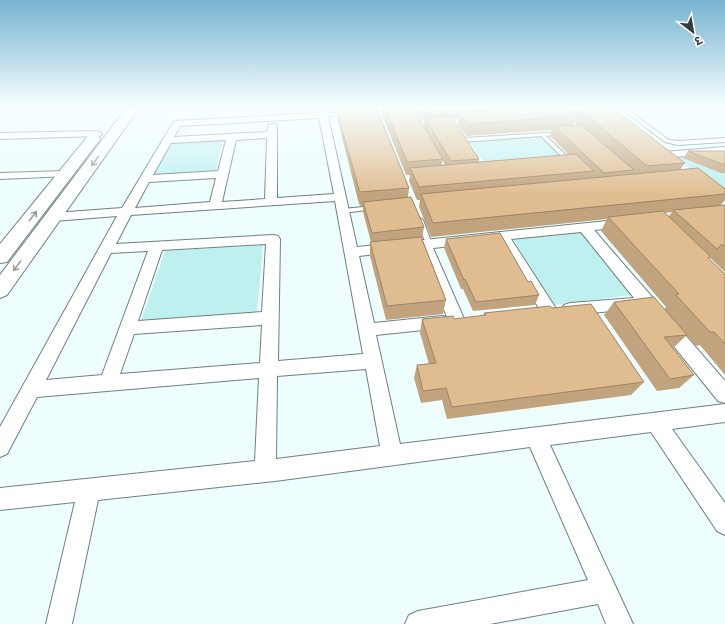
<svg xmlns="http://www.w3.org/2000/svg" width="725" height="624" font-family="Poppins,'Noto Sans Devanagari',sans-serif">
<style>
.green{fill:#bef0ef}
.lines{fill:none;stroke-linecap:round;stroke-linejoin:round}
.lane-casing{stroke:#6e8080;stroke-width:2}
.street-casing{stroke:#6e8080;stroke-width:2}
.secondary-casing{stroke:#6e8080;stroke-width:2}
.lane{fill:#fff;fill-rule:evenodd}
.street{fill:#fff;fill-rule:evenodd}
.secondary{fill:#fff;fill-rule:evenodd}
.wall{fill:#c1a37d;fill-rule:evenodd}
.building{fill:#e0bd91;stroke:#9d8466}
.oneway{stroke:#999d9d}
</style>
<rect width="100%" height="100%" fill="#eefefe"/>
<g class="green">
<polygon points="540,135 566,162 489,169 469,141"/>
<polygon points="223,139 216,170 154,175 171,142"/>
<polygon points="725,153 725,196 675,157"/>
<polygon points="581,232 631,295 554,305 513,239"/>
<polygon points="263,245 257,313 141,321 165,251"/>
</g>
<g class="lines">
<g class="lane-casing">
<g id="lane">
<polygon points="619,107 624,107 669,140 678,141 725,138 725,142 678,145 665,142"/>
<polygon points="346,113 348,113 348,115 323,116 321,115 323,114"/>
<polygon points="562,132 564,133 564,134 546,136 572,161 572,163 568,163 541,136 463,142 460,140 463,138"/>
<polygon points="373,206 375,207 375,209 343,213 340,211 343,209"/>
<polygon points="420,218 423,220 432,244 431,246 427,246 426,244 417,220"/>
</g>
</g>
<g class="street-casing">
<g id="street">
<path d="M317 107H326L357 247 626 219 631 220 632 223 631 226 626 227 594 230 725 381V403L718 401 640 304 639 307 633 309 570 315 564 313 562 309 564 305 570 303 634 298 581 232 511 239 555 307 557 311 555 315 549 317 543 315 498 241 433 248 465 321 463 325 457 327 451 325 450 323 448 326 442 328 376 335 400 444 725 404V422L672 429 725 503V535L717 531 651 432 550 445 633 624H606L598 604 490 624H405L409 615 418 611 588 580 530 447 275 481 98 500 72 624H46L75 502 0 510V488L255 461 259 378 37 397 7 454 0 457V427L117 216 54 221 49 220 48 217 49 214 54 213 122 208 174 121 318 113ZM319 118 334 194 277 198V126L275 124H269L267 132 174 137 180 126ZM267 138 265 199 222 202 236 140ZM226 140 218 171 153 175 171 143ZM216 178 210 202 135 208 149 182ZM335 201 363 354 278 361 280 239 278 236 273 235 116 244 131 215ZM266 244 262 312 138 321 162 250ZM420 249 447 317 442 316 374 323 359 256ZM148 251 102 375 46 380 111 253ZM262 325 260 363 120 374 134 334ZM366 369 380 446 276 459 277 376Z"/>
<polygon points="97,131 100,132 102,134 100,136 0,139 0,133"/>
<polygon points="725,147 725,153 662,158 657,155 662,152"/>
<polygon points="65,171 69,172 71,174 69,176 0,179 0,173"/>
</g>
</g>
<g class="secondary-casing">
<g id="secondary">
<polygon points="127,107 140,107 7,295 0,298 0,275"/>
<polygon points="93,135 98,136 100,139 98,142 7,262 0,263 0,244 88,136"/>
</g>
</g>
<use href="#lane" class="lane"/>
<use href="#street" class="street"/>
<use href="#secondary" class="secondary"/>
</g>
<g class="wall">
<polygon points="336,107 376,107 409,188 408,197 424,227 422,238 446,300 443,314 386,320 370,256 370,242 371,242 363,212 363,206 361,206 359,204 337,118"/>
<path d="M382 107H412L424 127V121H421L415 112 416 107H611L685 163 680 170 725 189V200L721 205H725V272L710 258 709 259 725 274V375L700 345 696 346 664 309 666 307 601 231 607 219 431 237 419 207 420 200H417L409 181 410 175H406L382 115ZM453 119H459L458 125 466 136 552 130 550 136 569 155 479 162V159ZM574 122 578 125H573ZM442 160 445 165H442ZM672 212 669 216 665 213Z"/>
<polygon points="688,151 725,151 725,173 721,173 683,158"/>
<polygon points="446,239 528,282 539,295 535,305 473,311 463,289 461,289 444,248"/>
<polygon points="614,302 687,335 673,348 694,375 679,388 657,391 604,315"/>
<polygon points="552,308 644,382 631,395 447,419 442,400 421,403 414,378 417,365 429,364 420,333 422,319 454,319 483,316 484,313"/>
</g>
<g class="building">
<polygon points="336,107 376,107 409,188 361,192 359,190"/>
<polygon points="385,107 412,107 443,159 407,162"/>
<polygon points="421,107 450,107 422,109"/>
<polygon points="536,107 567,107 577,116 468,124 460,113"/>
<polygon points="577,107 611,107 685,163 647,166"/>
<polygon points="451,116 479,159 451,161 425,118"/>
<polygon points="581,125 634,170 604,173 554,126"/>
<polygon points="688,151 725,151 725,165"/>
<polygon points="576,154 594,171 419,187 410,168"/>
<polygon points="698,168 725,189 725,194 433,223 421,194"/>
<polygon points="411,197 424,227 372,233 363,202"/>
<polygon points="725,205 725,247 722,244 717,249 673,210"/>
<polygon points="663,211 710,256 708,258 725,274 725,344 714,332 710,332 676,295 679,294 608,217"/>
<polygon points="500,233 528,282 531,281 539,295 476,302 465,279 464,280 446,239"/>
<polygon points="421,237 446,300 387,306 370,242"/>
<polygon points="654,297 687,335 664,337 694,375 670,379 614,302"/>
<polygon points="591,304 644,382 452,407 446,388 423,391 417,365 436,363 422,319 453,316 454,319 486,315 484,313 550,306 552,308"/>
</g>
<defs><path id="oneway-shaft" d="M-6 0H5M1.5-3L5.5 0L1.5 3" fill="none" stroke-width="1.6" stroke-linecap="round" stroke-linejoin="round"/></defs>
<g class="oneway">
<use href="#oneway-shaft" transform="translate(95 161) rotate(126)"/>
<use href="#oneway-shaft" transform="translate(33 216) rotate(-52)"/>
<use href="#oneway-shaft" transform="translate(17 266) rotate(126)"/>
</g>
<linearGradient id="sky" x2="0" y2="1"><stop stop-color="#76b3d2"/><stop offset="0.55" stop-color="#f7ffff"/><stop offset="1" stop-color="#f7ffff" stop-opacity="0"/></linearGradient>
<rect width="725" height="195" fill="url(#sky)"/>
<g transform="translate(693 32) rotate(149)" stroke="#ffffff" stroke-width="3" paint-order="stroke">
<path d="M0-3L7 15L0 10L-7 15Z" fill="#333b3b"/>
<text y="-6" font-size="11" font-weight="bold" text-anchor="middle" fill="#333b3b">उ</text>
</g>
</svg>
